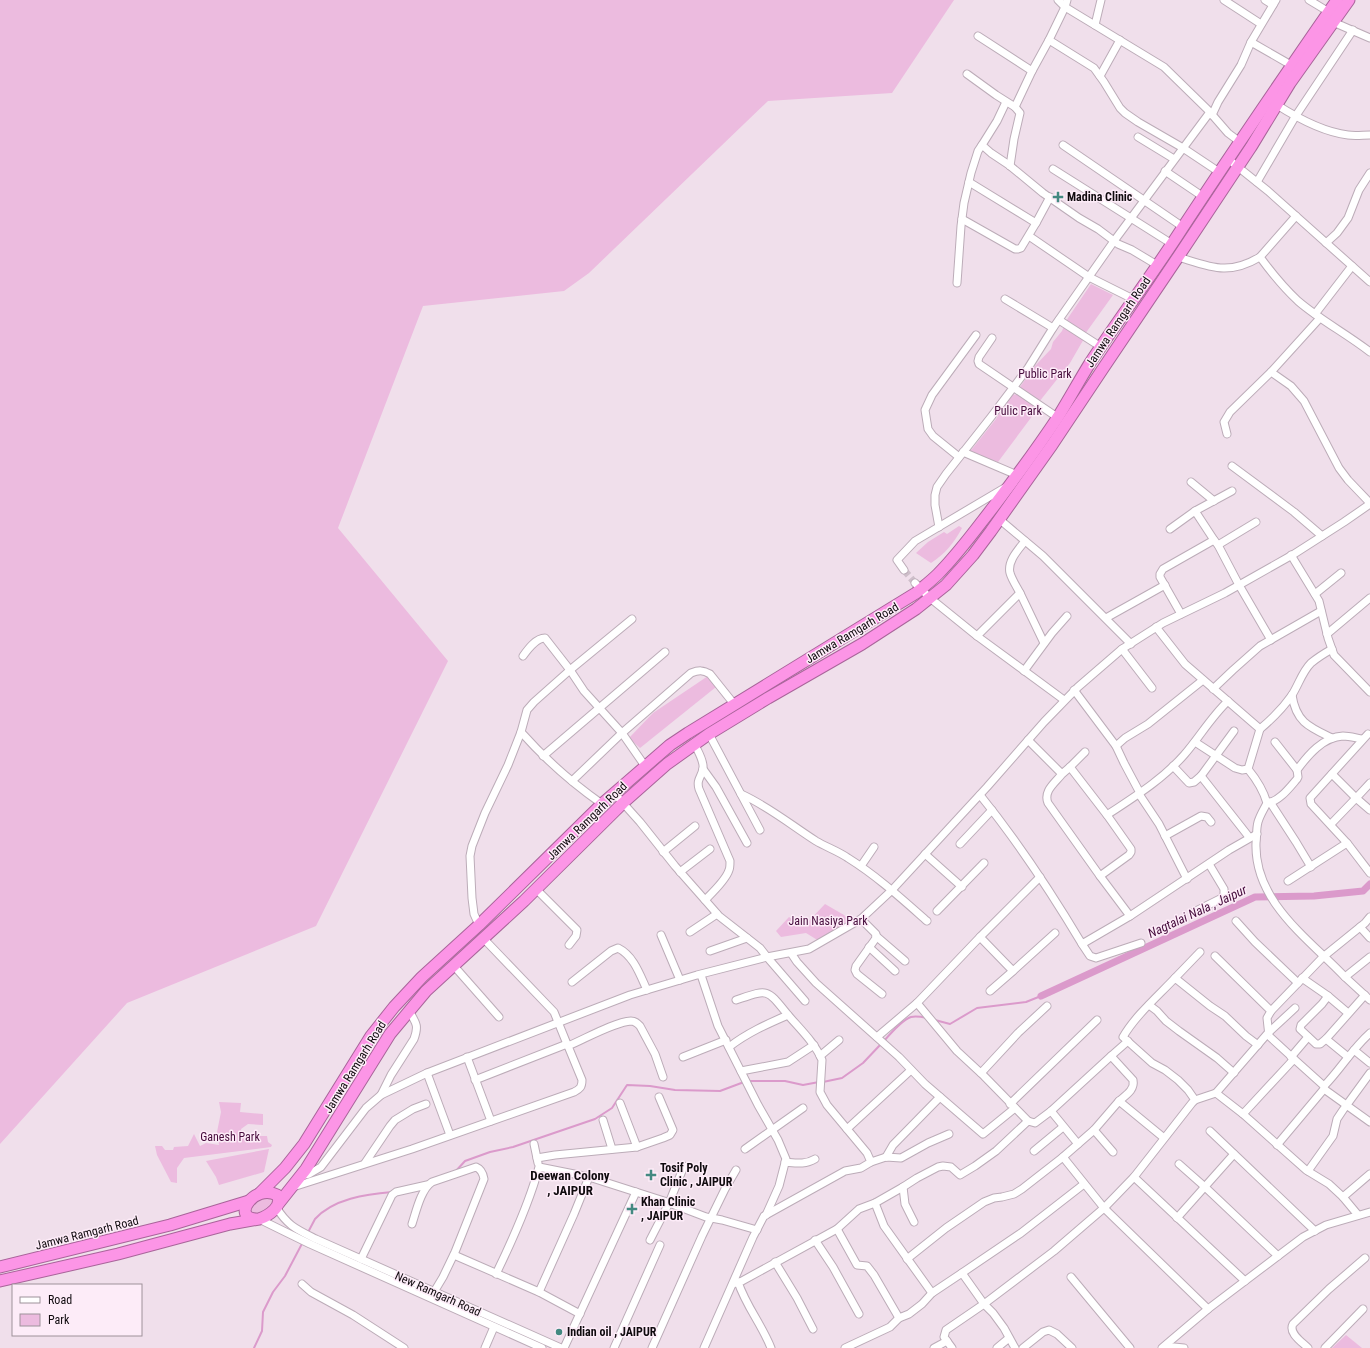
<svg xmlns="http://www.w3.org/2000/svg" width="1370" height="1348" font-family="'Roboto Condensed',sans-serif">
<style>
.green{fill:#ecbbdf}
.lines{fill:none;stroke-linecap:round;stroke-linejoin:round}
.stream{stroke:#db9acb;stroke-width:2}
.canal{stroke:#db9acb;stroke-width:7}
.minor-tunnel{stroke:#cebfca;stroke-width:7;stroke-dasharray:7 3.5;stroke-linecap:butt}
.minor-casing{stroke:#bcacb8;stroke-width:9}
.highway-casing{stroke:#a9649a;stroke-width:13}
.minor{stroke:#fff;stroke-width:7}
.highway{stroke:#fc95e6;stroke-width:11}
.poi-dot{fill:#438981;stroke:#fdecf8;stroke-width:1.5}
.labels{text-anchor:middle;stroke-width:3;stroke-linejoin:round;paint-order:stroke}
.poi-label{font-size:12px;font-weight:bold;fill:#0f0a0e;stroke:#fdecf8;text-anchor:start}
.street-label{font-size:12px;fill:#0f0a0e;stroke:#fdecf8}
.park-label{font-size:12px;fill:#460c3c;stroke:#fdecf8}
.water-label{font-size:13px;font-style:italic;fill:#460d3d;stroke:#fdecf8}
.neighbourhood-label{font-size:13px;font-weight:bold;fill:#0f0a0e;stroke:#fdecf8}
</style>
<rect width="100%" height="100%" fill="#f0dfeb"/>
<g class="green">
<polygon points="0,0 954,0 892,93 768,101 589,273 564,291 423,306 338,528 448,661 316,926 127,1003 0,1144"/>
<polygon points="1091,284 1113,295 1085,334 1085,337 1070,363 1039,402 1020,387 1034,367 1051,349 1053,342 1062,331 1066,321"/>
<polygon points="1011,394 1019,395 1038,406 1036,411 998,462 971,454 968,452 972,449 996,419"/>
<path d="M959 526 962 528C954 543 945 554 931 563L916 553 928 542 944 532 947 534Z"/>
<polygon points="708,676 716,687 640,748 629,738 653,713"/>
<polygon points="825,904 844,915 853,924 819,941 806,933 781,937 776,931 789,917 800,925 806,924"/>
<polygon points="219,1102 241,1103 240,1112 263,1114 263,1125 248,1124 241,1129 242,1136 267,1136 268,1142 272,1145 271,1147 184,1158 177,1168 177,1183 171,1182 157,1155 155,1146 162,1146 165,1150 173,1150 174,1147 188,1146 194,1134 200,1146 206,1143 219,1145 217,1132 221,1112"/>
<polygon points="269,1149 264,1172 219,1185 216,1177 206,1161"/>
<polygon points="267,1193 278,1202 252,1218 249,1203"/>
<polygon points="1346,1335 1362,1348 1332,1348"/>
</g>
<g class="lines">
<g class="stream">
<polyline points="935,1020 950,1024 977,1008 1026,1002 1041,996"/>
<path d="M884 1041C890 1034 902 1020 911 1017 916 1016 922 1017 927 1018"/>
<polyline points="748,1081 785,1081 803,1085 819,1082"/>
<polyline points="823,1082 842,1078 863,1063 881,1044"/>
<polyline points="455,1172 465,1161 490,1152 513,1147 595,1119 612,1108 627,1085 650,1086 675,1090 720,1091 744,1082"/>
<path d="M254 1348 262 1331 263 1312 273 1292 285 1276 315 1219C333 1199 366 1194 392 1192"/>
</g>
<polyline class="canal" points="1041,996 1255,897 1314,896 1363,891 1370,884"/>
<polyline class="minor-tunnel" points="904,570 915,583"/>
<g class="minor-casing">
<g id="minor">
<polyline points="1058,0 1065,7 1049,40 1094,68 1104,82 1120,108 1125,113 1138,122 1183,148 1219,172"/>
<polyline points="1067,0 1065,7 1164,67 1208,110 1228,133 1240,142"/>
<polyline points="1224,0 1261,24"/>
<polyline points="1265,0 1273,5"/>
<polyline points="1309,0 1329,12"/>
<polyline points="1333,22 1370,38"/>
<polyline points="1095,25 1101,0"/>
<polyline points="978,36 1032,71"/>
<polyline points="1251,42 1291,65"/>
<polyline points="967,74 996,95 1015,107 1032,71 1049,40"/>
<polyline points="1100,76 1120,40"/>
<polyline points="1006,102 997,121 982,145 991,153 1009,165 1043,193 1079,218 1098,229 1118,244 1132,250 1157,265"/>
<path d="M1277 105C1299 119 1323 132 1348 135 1355 136 1363 135 1370 135"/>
<polyline points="1212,115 1218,102 1241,65 1251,42 1276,0"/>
<polyline points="1138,137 1174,159"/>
<polyline points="1063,145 1183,227"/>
<polyline points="1228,159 1268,191 1370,282"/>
<polyline points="1010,166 1014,139 1020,113 1015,107"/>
<polyline points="1053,169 1172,244"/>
<polyline points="1165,171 1202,196"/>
<polyline points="1257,182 1295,117 1353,30"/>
<path d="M1296 216 1260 257C1271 272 1283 287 1298 301 1320 320 1347 334 1370 352"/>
<polyline points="962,219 1015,249 1018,249 1021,248 1036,223 969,182"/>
<polyline points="1036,223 1050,197"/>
<polyline points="1029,236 1089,277 1133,299"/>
<polyline points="1326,243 1337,233 1348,218 1359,190 1370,173"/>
<path d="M1178 257C1211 267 1228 276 1260 257"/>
<polyline points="957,283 961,226 964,203 971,173 978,151 982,145"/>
<polyline points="1005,299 1053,328"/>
<polyline points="1315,314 1352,266"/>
<polyline points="1059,320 1101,347"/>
<polyline points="992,338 979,357 978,361 979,364 1057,417"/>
<polyline points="1271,372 1291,386 1304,401 1339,468 1348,480 1370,503"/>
<polyline points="1227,434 1224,422 1230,412 1271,372 1320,318"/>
<polyline points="963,452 1017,475"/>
<polyline points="959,457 933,436 928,429 925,410 932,395 976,335"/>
<polyline points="1232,466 1294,512 1322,536"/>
<polyline points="1191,482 1214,501"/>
<polyline points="1195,511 1214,540"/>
<polyline points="999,519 1043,556 1131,644"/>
<polyline points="939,527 935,505 935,495 937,487 946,474 991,417 1028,368 1053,328 1114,241 1210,112"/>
<polyline points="1170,529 1195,511 1232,491"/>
<polyline points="1218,545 1256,522"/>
<polyline points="1291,555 1319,601 1328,638 1334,655 1370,692"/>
<polyline points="904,570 897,560 915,541 1006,487"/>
<polyline points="915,583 930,598 977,636 1064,700"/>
<path d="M1020 593C1017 587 1012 580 1010 573 1007 561 1019 549 1025 541"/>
<polyline points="1315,594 1341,573"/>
<polyline points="1181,614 1160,577 1160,574 1163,569 1214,540 1218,545 1239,585 1271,640"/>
<polyline points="1106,618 1165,585"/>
<path d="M1156 627 1185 664 1260 729 1248 769C1257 780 1263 789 1267 803 1264 809 1260 815 1258 822 1256 829 1257 837 1256 843 1254 902 1309 939 1345 977"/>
<polyline points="1327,634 1370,598"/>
<polyline points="977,636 1020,593 1044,643"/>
<polyline points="1122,649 1152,688"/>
<path d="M523 656C528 649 536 638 545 638L570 670 584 691 622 733 645 766"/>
<polyline points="1024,671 1052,633 1067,616"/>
<polyline points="1213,689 1233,670 1260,646 1321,611"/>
<polyline points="1074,690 1116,746 1125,738 1148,724 1203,680"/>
<path d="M1292 695C1296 722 1309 727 1332 738"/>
<path d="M1260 729C1272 719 1283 708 1292 695 1299 684 1302 672 1311 663 1317 658 1325 653 1332 649"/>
<polyline points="1234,731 1201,776 1249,837"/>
<path d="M521 732C545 759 572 783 602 804"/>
<polyline points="709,734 760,830"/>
<path d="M1028 740 1062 774 1070 767 1107 815 1131 849V852L1129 855 1100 876 1048 803C1043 791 1055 783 1062 774"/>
<polyline points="1195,742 1235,768 1242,770 1248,769"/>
<polyline points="1275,742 1297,770"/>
<polyline points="1116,746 1124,763 1140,793"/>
<polyline points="543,756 665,652"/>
<polyline points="1173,766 1189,783 1194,782 1201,776"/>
<polyline points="1070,767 1085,752"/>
<polyline points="703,769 716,787 747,843"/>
<polyline points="1332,774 1356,798 1370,810"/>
<path d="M572 781 622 733 691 673C699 670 703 670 710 674L734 704"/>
<path d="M614 793 640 822 675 866 705 900C712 893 726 880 729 870 730 868 730 864 730 861L699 789C696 779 702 777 703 768 704 760 697 750 694 743"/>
<path d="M741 794C768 806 791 825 816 841 826 847 838 851 848 858 877 876 902 899 927 921"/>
<polyline points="1139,794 1159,824 1187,879"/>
<path d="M980 795C1018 842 1051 892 1082 944L1130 916 1229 850 1257 834"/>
<polyline points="1270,802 1296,842 1311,867"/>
<path d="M1267 803C1279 802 1290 787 1297 779L1298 777 1297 770C1308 755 1323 737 1343 736 1349 736 1356 738 1362 739"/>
<path d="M1107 815C1134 797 1162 780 1184 755 1199 738 1211 717 1228 701"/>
<polyline points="1331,824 1358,796 1370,783"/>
<polyline points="1165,836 1201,816 1207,817 1211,822"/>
<polyline points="1347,843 1370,873"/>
<polyline points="960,844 992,810"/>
<polyline points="663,852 695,826"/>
<polyline points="925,854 962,887"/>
<polyline points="861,866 874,847"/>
<polyline points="680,872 710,849"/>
<polyline points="1100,876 1130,916"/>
<polyline points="1040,877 980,937 1013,971 1055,933"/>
<polyline points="1288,881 1347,843 1311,804 1310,798 1368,734"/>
<polyline points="536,889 577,930 576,936 569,945"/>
<polyline points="705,900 719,916 760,948 767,957 805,1001"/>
<polyline points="937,911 984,863"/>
<polyline points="1194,912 1222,898 1224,895 1224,889 1209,864"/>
<polyline points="861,919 876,934 876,938 856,966 855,970 857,974 882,994"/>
<polyline points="1236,921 1255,942 1298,983"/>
<polyline points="479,925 474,914 472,898 470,856 472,846 485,813 508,765 521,732 527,710 534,702 570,670 632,619"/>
<polyline points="1360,927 1370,938"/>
<polyline points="690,932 717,914"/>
<polyline points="661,935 680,980"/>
<polyline points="876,936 905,961"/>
<polyline points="980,937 917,1003 957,1051 984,1076 1028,1121"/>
<polyline points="483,938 554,1012 567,1044"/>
<polyline points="1082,944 1090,956 1096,958 1141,943"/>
<polyline points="869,947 895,971"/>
<polyline points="710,951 747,938"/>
<polyline points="791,953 797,962 816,983 899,1057 925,1084 983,1134 1015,1108"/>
<polyline points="1215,956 1271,1011 1267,1018 1269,1036 1294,1059"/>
<polyline points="1370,957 1345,977 1370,1000"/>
<polyline points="454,966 499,1017"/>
<polyline points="701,975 718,1026 758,1105 778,1140 786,1159 779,1186 766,1215"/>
<polyline points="1175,978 1200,952"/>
<polyline points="1302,978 1328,996"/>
<path d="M572 982 611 951 618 948C634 956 640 975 647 990"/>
<polyline points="990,991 1013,971"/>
<path d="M736 1000C769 989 766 988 788 1015"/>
<polyline points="1149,1005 1157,1011 1166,1021 1179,1031 1217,1058 1234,1073"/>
<polyline points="1295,1008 1268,1033 1216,1093 1243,1114 1306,1170 1329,1184 1343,1197 1358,1215"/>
<polyline points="1271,1011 1323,957 1365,923 1370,917"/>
<polyline points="1348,1013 1328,996 1322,1004 1301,1025 1300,1029 1316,1044 1320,1044 1326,1039 1365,995"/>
<polyline points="877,1037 917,1003"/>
<polyline points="1326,1039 1348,1057"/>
<path d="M729 1047C747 1033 767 1024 788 1015 800 1029 815 1043 822 1060L820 1092 827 1105 847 1129"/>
<polyline points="1354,1050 1370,1063"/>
<polyline points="820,1056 839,1040"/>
<polyline points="467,1057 491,1121"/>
<polyline points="683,1057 726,1040"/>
<polyline points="1291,1057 1308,1037"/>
<polyline points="741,1071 788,1062 814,1045"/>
<polyline points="427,1073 450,1135"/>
<polyline points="981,1073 1018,1033 1047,1006"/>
<polyline points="475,1080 567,1044 568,1046"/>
<path d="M1324 1086C1340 1070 1352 1049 1370 1033"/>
<polyline points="1324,1089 1370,1122"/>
<path d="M381 1095 391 1075 414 1039C419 1025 416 1023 409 1011"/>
<path d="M1195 1100 1188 1090 1178 1080 1165 1070 1152 1063 1123 1037C1135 1016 1158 996 1175 978L1210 1006 1225 1016 1246 1036 1258 1045"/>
<path d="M1119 1101C1126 1095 1135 1090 1133 1080L1111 1056 1128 1041"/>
<polyline points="620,1103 637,1147"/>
<polyline points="1010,1104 1097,1020"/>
<polyline points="1051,1111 1078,1144"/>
<polyline points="1243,1114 1294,1059 1324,1086 1324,1089 1277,1145"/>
<polyline points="603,1120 612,1149"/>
<polyline points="1094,1130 1113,1152"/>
<polyline points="1210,1131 1315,1231"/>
<polyline points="1164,1138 1119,1101 1094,1130 1063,1157 1104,1208 1208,1309"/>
<polyline points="534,1144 538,1163"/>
<polyline points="745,1149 803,1108"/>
<polyline points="1034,1151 1063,1127"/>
<polyline points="886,1157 893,1145 940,1097"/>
<polyline points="537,1158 555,1155 637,1147 663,1138 670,1135 673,1130 659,1097"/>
<path d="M785 1162C796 1163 805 1165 815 1159"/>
<polyline points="871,1162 886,1157 901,1158 928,1143 949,1134"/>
<polyline points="365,1163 390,1126 395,1120 413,1109 426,1104"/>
<polyline points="1179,1164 1205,1187 1278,1256"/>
<polyline points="1308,1171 1333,1136 1337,1119 1343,1110 1370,1073"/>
<polyline points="301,1176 309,1174 321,1167 366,1108 381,1095 427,1073 630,995 697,975 767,957 809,949 861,919 892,890 987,787 1044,722 1078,687 1122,649 1163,623 1225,593 1294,554 1344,522 1370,504"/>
<polyline points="1134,1177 1245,1281"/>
<path d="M293 1187 412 1149 574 1092C580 1089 582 1087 582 1080L568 1046C585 1039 614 1022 631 1021 635 1021 637 1023 640 1026L655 1054 663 1077"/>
<polyline points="903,1187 905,1204 914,1222"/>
<polyline points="1343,1197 1370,1174"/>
<polyline points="875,1203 884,1226 932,1293"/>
<path d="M276 1207C288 1226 296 1229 316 1239L561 1348"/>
<polyline points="1177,1218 1234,1154"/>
<polyline points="259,1219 310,1244 542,1348"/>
<path d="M412 1224C416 1212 421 1189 432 1182L476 1167C481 1169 483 1173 484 1179L455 1252 443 1277 434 1292"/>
<polyline points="837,1229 857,1265 867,1266 874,1275 899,1318"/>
<polyline points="650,1240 669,1203 684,1166"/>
<polyline points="815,1240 833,1267 859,1314"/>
<polyline points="454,1255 539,1292 580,1314"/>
<polyline points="361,1259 392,1195 396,1192 427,1185"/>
<polyline points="907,1259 946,1228 984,1202 994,1198 1002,1197 1014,1194 1022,1189 1063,1157"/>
<polyline points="775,1262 797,1298 813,1329"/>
<polyline points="962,1273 1021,1233 1084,1184"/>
<path d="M496 1274C513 1239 529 1204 539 1167L589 1177 664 1201 706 1217 722 1220 757 1230"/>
<polyline points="1071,1277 1130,1348"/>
<path d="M738 1282C746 1306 762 1325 771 1348"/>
<polyline points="302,1284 311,1292 353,1315 404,1348"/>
<polyline points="733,1284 742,1281 837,1229 859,1209 875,1203 903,1187 917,1178 938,1167 943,1166 951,1167 960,1175 975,1166 996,1151 1028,1121 1035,1123 1051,1111 1111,1056"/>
<polyline points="539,1292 574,1214 589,1177"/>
<polyline points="485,1348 494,1327"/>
<polyline points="564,1348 636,1192"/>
<polyline points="614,1348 660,1245"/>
<polyline points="652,1348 702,1236 725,1189 736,1170"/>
<polyline points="704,1348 753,1237 764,1216 845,1171 861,1168 871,1162 867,1153 847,1129 911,1070"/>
<polyline points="845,1348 890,1327 899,1318 909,1314 922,1304 932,1293 962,1273 984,1304 993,1313 1004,1328 1015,1348"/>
<polyline points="934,1348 947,1341"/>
<polyline points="952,1348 944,1337 946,1330 984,1304 1054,1251 1104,1208 1134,1177 1192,1103 1195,1100 1216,1093"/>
<polyline points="997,1348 1009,1338"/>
<polyline points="1023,1348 1043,1332 1049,1330 1057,1334 1072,1348"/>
<polyline points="1162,1348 1208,1309 1303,1237 1326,1225 1370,1212"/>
<polyline points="1170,1348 1174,1347 1184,1348"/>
<path d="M1308 1348C1302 1342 1288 1333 1293 1324L1329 1289 1365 1258"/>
<polyline points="1325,1348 1363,1309"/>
</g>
</g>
<g class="highway-casing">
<g id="highway">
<path d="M260 1193 285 1168 304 1144 371 1036 394 1007 422 977 479 925 602 804 670 745 688 733 916 593C923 587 931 581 938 574 959 553 976 529 994 506 1016 477 1038 447 1058 417 1069 399 1079 381 1090 363 1120 317 1153 274 1183 227 1233 151 1285 75 1337 0"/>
<polyline points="279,1203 306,1169 390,1034 426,991 524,901 623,803 667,764 709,734 768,698 862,644 916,609 946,585 973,555 991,531 1052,445 1102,370 1178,257 1251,147 1290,83 1349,0"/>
<polyline points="0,1267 170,1225 249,1201"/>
<path d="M0 1281 118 1254 230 1224 259 1219C268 1216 284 1206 277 1195 254 1183 231 1218 256 1219"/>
</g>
</g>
<use href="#minor" class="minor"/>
<use href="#highway" class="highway"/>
</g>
<g class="poi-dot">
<path d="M1056 191h4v4h4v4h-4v4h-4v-4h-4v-4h4z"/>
<path d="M649 1169h4v4h4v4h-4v4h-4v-4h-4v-4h4z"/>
<path d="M630 1203h4v4h4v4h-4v4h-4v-4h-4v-4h4z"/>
<circle cx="559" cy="1332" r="4"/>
</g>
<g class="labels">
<g class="poi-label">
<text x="1067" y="201">Madina Clinic</text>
<text x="660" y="1172">Tosif Poly<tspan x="660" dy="14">Clinic , JAIPUR</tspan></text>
<text x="641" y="1206">Khan Clinic<tspan x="641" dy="14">, JAIPUR</tspan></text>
<text x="567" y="1336">Indian oil , JAIPUR</text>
</g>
<g class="street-label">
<text transform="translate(1118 322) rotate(-56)" y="4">Jamwa Ramgarh Road</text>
<text transform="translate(852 633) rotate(-31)" y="4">Jamwa Ramgarh Road</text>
<text transform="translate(587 821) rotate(-44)" y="4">Jamwa Ramgarh Road</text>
<text transform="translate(355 1067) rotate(-58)" y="4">Jamwa Ramgarh Road</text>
<text transform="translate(87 1233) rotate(-14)" y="4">Jamwa Ramgarh Road</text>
<text transform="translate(438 1294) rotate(24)" y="4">New Ramgarh Road</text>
</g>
<g class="park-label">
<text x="1045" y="378">Public Park</text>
<text x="1018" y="415">Pulic Park</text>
<text x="828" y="925">Jain Nasiya Park</text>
<text x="230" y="1141">Ganesh Park</text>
</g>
<g class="water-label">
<text transform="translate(1197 911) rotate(-25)" y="5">Nagtalai Nala , Jaipur</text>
</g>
<g class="neighbourhood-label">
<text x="570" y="1180">Deewan Colony<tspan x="570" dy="15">, JAIPUR</tspan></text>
</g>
</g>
<rect x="12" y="1284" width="130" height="52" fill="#fdecf8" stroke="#9e929a"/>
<rect x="20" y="1297" width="20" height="6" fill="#ffffff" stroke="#9e929a"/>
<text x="48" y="1304" font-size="12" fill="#0f0a0e">Road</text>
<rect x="20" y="1314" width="20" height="12" fill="#ecbbdf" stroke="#9e929a"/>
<text x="48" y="1324" font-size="12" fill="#0f0a0e">Park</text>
</svg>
